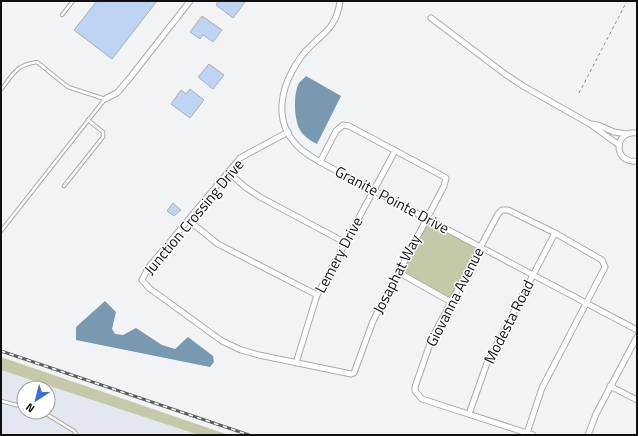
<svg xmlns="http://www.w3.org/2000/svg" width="638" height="436" font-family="'Titillium Web',sans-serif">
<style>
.built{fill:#e3e8f0;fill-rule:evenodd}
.green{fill:#c6c9a7}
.water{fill:#7999b0}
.building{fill:#bfd3f3;stroke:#aeafb0}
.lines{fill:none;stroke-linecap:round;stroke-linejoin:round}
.service-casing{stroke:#aaabac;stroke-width:4.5}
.minor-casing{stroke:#aaabac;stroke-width:7}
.path{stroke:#8a8b8b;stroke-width:1;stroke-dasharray:3 3;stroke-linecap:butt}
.service{stroke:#fff;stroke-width:2.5}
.minor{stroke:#fff;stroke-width:5}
.rail-casing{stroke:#5d5e5e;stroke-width:3}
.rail{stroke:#fff;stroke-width:1.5;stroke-dasharray:4.5;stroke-linecap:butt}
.labels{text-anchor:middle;stroke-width:3;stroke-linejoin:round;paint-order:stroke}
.street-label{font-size:15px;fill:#101010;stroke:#fff}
</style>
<rect width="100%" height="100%" fill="#f2f3f4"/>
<path class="built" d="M1 370 25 377 199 435H1ZM24 388H48V412H24Z"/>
<g class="green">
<polygon points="425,219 481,247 451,302 398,272"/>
<polygon points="1,357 229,435 199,435 1,370"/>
</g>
<g class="water">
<path d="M306 76 341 96 317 144C311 141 303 136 300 130 294 119 293 94 299 83 301 81 304 78 306 76Z"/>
<polygon points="105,301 116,312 112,329 115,334 123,335 136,328 162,345 175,349 188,337 213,356 214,362 210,367 76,340 76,327"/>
</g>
<g class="building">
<polygon points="97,1 157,1 112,59 74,30"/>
<polygon points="218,1 246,1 233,18 216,5"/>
<polygon points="202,16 222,30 213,42 203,35 200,39 190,32"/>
<polygon points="209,64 224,75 213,89 198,77"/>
<polygon points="190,89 204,100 190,118 171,104 181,90 186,94"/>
<polygon points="173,203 181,210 174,216 167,211"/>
</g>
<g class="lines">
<g class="service-casing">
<g id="service">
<polyline points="62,15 73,1"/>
<path d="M1 90C13 74 16 65 37 62L68 87 105 99 1 231"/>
<polyline points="64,186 103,137 103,132 88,120"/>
<polyline points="1,401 24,407"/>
<polyline points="43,412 74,431 77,435"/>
</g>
</g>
<g class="minor-casing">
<g id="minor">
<path d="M340 1C336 33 317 35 301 57 280 86 271 124 302 150 308 155 314 158 320 162L637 330"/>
<polyline points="431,18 505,74 523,86 590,124"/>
<polyline points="105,99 117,93 129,79 190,1"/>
<polyline points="288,132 240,158 148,268 142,280 149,288 222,341 241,350 259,355 351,374 354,373 373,321 444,186 446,178 439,174 349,126 343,125 336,131 320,162"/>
<path d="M637 133C613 130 613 164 637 161"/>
<polyline points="619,145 590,124 598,125 614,132 627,134"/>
<polyline points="228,172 245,187 260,197 346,243"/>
<polyline points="188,220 218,244 317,295"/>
<polyline points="398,272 451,302"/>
<polyline points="296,363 317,295 395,151"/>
<polyline points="610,386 637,400"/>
<polyline points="469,414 487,363 555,233"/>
<polyline points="527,433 542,388 605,267 602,260 555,233 508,210 502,210 498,214 432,338 415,387 415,391 422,399 533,435"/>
<polyline points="588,435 596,414 637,337"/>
</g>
</g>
<polyline class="path" points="579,93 627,1"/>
<use href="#service" class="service"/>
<use href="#minor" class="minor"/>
<g class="rail-casing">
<polyline id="rail" points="1,351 249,435"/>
</g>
<use href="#rail" class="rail"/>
</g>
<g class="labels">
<g class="street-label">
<text transform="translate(392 200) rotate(28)" y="5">Granite Pointe Drive</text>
<text transform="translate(194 217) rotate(-50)" y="5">Junction Crossing Drive</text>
<text transform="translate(339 255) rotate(-62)" y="5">Lemery Drive</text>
<text transform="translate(397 274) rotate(-63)" y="5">Josaphat Way</text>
<text transform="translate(455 297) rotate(-63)" y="5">Giovanna Avenue</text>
<text transform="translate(509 322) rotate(-63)" y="5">Modesta Road</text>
</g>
</g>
<rect width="638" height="436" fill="none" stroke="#101010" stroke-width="4"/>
<g transform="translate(36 400) rotate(216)"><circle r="19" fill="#ffffff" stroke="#9f9f9f"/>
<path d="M0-3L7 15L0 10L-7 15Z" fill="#3770df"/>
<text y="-6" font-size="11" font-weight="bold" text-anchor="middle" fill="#101010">N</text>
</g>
</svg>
